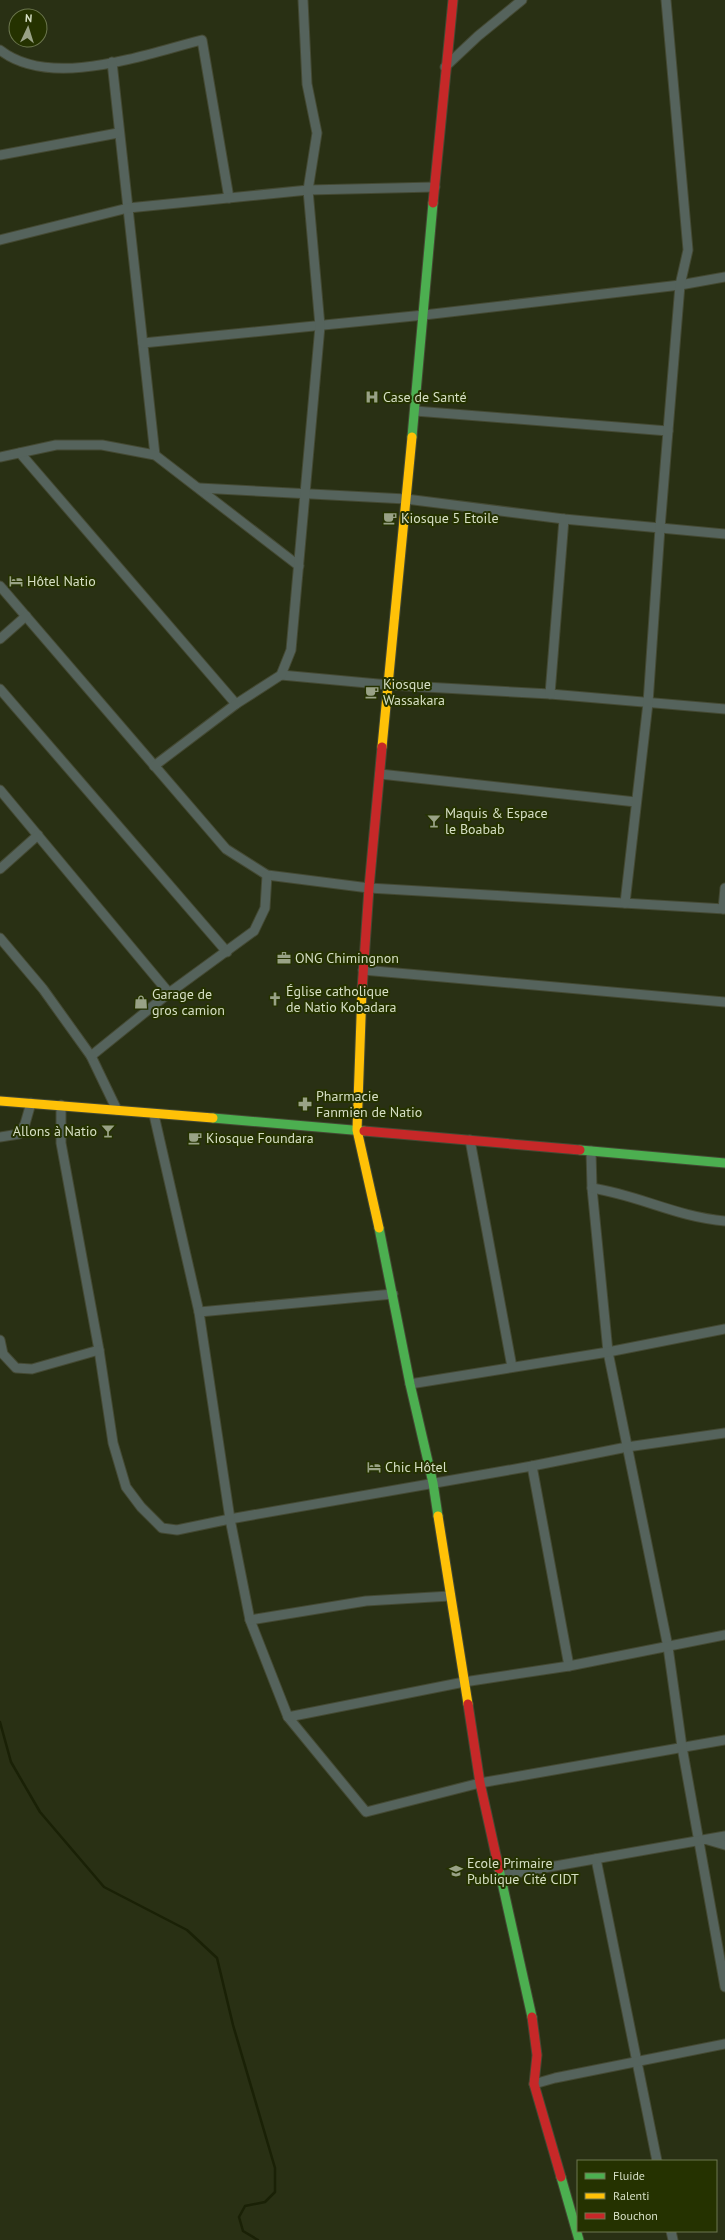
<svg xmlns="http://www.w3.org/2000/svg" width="725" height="2240" font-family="'PT Sans',sans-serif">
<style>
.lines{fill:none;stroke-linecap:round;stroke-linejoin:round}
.stream{stroke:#1a2106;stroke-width:2.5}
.street-casing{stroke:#444933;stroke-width:11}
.fast-casing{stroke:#444933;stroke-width:11}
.slow-casing{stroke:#444933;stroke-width:11}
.jam-casing{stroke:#444933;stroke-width:11}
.street{stroke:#55635c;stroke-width:9}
.fast{stroke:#4caf50;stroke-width:9}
.slow{stroke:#ffc107;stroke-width:9}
.jam{stroke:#c62828;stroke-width:9}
.labels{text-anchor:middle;stroke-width:4;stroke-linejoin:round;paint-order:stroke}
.poi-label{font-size:14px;fill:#d6dfc4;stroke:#253200;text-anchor:start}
</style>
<rect width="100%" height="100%" fill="#293014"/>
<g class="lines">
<polyline class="stream" points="0,1722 11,1762 40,1812 104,1887 187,1930 217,1958 233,2025 275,2168 275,2192 265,2202 245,2206 239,2217 243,2231 258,2240"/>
<g class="street-casing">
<g id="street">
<path d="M0 50C51 90 145 54 202 40L229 198"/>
<polyline points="112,62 155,455"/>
<polyline points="445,67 478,36 522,0"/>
<polyline points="0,155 118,133"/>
<polyline points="0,240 128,208 308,190 435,187"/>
<polyline points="143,343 424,315 680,285 725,277"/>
<polyline points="415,411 668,431"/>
<polyline points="20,453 236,704"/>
<polyline points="0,457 56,445 102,445 155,455 299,566"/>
<polyline points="199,488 406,499 564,519 725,534"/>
<polyline points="0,586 226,849 267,875 369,888 725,909"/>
<polyline points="0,639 26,616"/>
<polyline points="281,675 389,685 550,694 725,709"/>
<polyline points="0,689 227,952"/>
<polyline points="550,694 564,519"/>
<polyline points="154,766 236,704 281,675 291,650 320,326 308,190 317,133 307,84 303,0"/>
<polyline points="380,774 636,802"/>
<polyline points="0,790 169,993"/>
<polyline points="0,869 38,835"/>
<polyline points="625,903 648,703 660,528 680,285 688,250 666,0"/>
<polyline points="723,909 725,888"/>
<polyline points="0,938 43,989 91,1056 117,1110"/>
<polyline points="363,970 725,1002"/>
<polyline points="91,1056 169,993 254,931 265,908 267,875"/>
<polyline points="61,1105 61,1143 99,1350 113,1443 126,1487 141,1507 162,1528 177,1530 230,1519 532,1466 627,1447 725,1433"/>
<polyline points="154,1115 199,1312 230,1519 250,1620 288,1717 366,1812 480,1783 725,1740"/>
<polyline points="0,1137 19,1134 25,1124 31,1103"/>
<polyline points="470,1140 512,1367"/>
<polyline points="591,1151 592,1188 608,1352 668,1647 682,1747 725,1987"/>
<path d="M592 1188C638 1195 677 1217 725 1221"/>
<polyline points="199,1312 393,1294"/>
<polyline points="0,1340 3,1354 16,1368 32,1369 99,1350"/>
<polyline points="410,1384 608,1352 725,1329"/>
<polyline points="532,1466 569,1666"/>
<polyline points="250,1620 366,1601 450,1596"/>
<polyline points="288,1717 464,1682 569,1666 725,1635"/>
<polyline points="708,1840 725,1845"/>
<polyline points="596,1859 657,2161"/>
<polyline points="499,1876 725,1836"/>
<polyline points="534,2084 555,2078 725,2044"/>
<polyline points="671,2231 673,2240"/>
</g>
</g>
<g class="fast-casing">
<g id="fast">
<polyline points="412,437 433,203"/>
<polyline points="213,1118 364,1131"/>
<polyline points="580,1150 725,1163"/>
<polyline points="379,1228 410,1384 433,1483 438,1516"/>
<polyline points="499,1869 532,2017"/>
<polyline points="561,2177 579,2240"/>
</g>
</g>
<g class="slow-casing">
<g id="slow">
<polyline points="382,747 412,437"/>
<polyline points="362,990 357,1130 379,1228"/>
<polyline points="0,1101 213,1118"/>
<polyline points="438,1516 468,1704"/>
</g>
</g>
<g class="jam-casing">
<g id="jam">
<polyline points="433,203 453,0"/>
<polyline points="362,990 369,888 382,747"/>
<polyline points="364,1131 580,1150"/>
<polyline points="468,1704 480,1783 499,1869"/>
<polyline points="532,2017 537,2055 534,2084 561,2177"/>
</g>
</g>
<use href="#street" class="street"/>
<use href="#fast" class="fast"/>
<use href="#slow" class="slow"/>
<use href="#jam" class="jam"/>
</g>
<defs>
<g id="hospital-bare" transform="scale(1.08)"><path d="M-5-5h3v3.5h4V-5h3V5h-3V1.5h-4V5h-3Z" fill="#99a286" stroke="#253200" stroke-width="2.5" paint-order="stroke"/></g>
<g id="cafe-bare" transform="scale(1.08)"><path d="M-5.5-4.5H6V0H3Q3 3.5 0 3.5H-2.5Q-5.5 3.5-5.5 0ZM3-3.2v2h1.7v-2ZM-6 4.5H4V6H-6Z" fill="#99a286" stroke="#253200" stroke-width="2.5" paint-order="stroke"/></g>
<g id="hotel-bare" transform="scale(1.08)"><path d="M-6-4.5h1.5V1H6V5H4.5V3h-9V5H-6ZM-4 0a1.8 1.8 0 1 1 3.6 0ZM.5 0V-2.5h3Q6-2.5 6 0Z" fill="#99a286" stroke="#253200" stroke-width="2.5" paint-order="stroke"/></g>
<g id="bar-bare" transform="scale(1.08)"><path d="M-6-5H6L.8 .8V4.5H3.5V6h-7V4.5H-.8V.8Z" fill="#99a286" stroke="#253200" stroke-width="2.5" paint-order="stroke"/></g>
<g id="office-bare" transform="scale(1.08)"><path d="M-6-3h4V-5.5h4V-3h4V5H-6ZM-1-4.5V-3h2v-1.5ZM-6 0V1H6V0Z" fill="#99a286" stroke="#253200" stroke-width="2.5" paint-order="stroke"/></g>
<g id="church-bare" transform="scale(1.08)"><path d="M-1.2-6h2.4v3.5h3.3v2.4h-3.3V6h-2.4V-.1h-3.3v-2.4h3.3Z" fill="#99a286" stroke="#253200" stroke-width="2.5" paint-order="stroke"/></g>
<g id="shop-bare" transform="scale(1.08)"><path d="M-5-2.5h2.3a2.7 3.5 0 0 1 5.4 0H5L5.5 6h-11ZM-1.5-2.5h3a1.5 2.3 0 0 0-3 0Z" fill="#99a286" stroke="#253200" stroke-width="2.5" paint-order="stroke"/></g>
<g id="pharmacy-bare" transform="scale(1.08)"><path d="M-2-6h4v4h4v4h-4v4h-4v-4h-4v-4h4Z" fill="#99a286" stroke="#253200" stroke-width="2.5" paint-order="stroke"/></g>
<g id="school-bare" transform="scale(1.08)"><path d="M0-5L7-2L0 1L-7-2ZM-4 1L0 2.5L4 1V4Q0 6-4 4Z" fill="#99a286" stroke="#253200" stroke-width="2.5" paint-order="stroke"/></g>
</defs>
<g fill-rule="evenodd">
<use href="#hospital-bare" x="372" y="397"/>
<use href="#cafe-bare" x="390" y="518"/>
<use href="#hotel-bare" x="16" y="581"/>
<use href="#cafe-bare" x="372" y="692"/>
<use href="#bar-bare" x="434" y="821"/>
<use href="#office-bare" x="284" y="958"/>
<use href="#church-bare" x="275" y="999"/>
<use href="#shop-bare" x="141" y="1002"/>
<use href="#pharmacy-bare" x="305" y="1104"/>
<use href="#bar-bare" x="108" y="1131"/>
<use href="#cafe-bare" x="195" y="1138"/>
<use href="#hotel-bare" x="374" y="1467"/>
<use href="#school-bare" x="456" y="1871"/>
</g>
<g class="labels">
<g class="poi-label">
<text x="383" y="402">Case de Santé</text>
<text x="401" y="523">Kiosque 5 Etoile</text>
<text x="27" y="586">Hôtel Natio</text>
<text x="383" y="689">Kiosque<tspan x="383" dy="16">Wassakara</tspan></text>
<text x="445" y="818">Maquis &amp; Espace<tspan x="445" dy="16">le Boabab</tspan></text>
<text x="295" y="963">ONG Chimingnon</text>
<text x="286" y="996">Église catholique<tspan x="286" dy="16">de Natio Kobadara</tspan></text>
<text x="152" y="999">Garage de<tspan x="152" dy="16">gros camion</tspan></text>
<text x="316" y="1101">Pharmacie<tspan x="316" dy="16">Fanmien de Natio</tspan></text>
<text x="97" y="1136" text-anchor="end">Allons à Natio</text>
<text x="206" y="1143">Kiosque Foundara</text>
<text x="385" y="1472">Chic Hôtel</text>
<text x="467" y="1868">Ecole Primaire<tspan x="467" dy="16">Publique Cité CIDT</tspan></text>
</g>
</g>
<rect x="577" y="2160" width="140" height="72" fill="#253200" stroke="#6c774e"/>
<rect x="585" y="2173" width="20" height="6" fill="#4caf50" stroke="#6c774e"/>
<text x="613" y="2180" font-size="12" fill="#d6dfc4">Fluide</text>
<rect x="585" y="2193" width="20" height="6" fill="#ffc107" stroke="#6c774e"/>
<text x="613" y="2200" font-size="12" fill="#d6dfc4">Ralenti</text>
<rect x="585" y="2213" width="20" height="6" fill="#c62828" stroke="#6c774e"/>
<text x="613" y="2220" font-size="12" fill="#d6dfc4">Bouchon</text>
<g transform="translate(28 28) rotate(4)"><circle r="19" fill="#253200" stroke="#6c774e"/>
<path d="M0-3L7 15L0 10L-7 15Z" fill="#99a286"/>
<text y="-6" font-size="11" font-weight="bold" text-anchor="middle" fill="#d6dfc4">N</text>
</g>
</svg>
